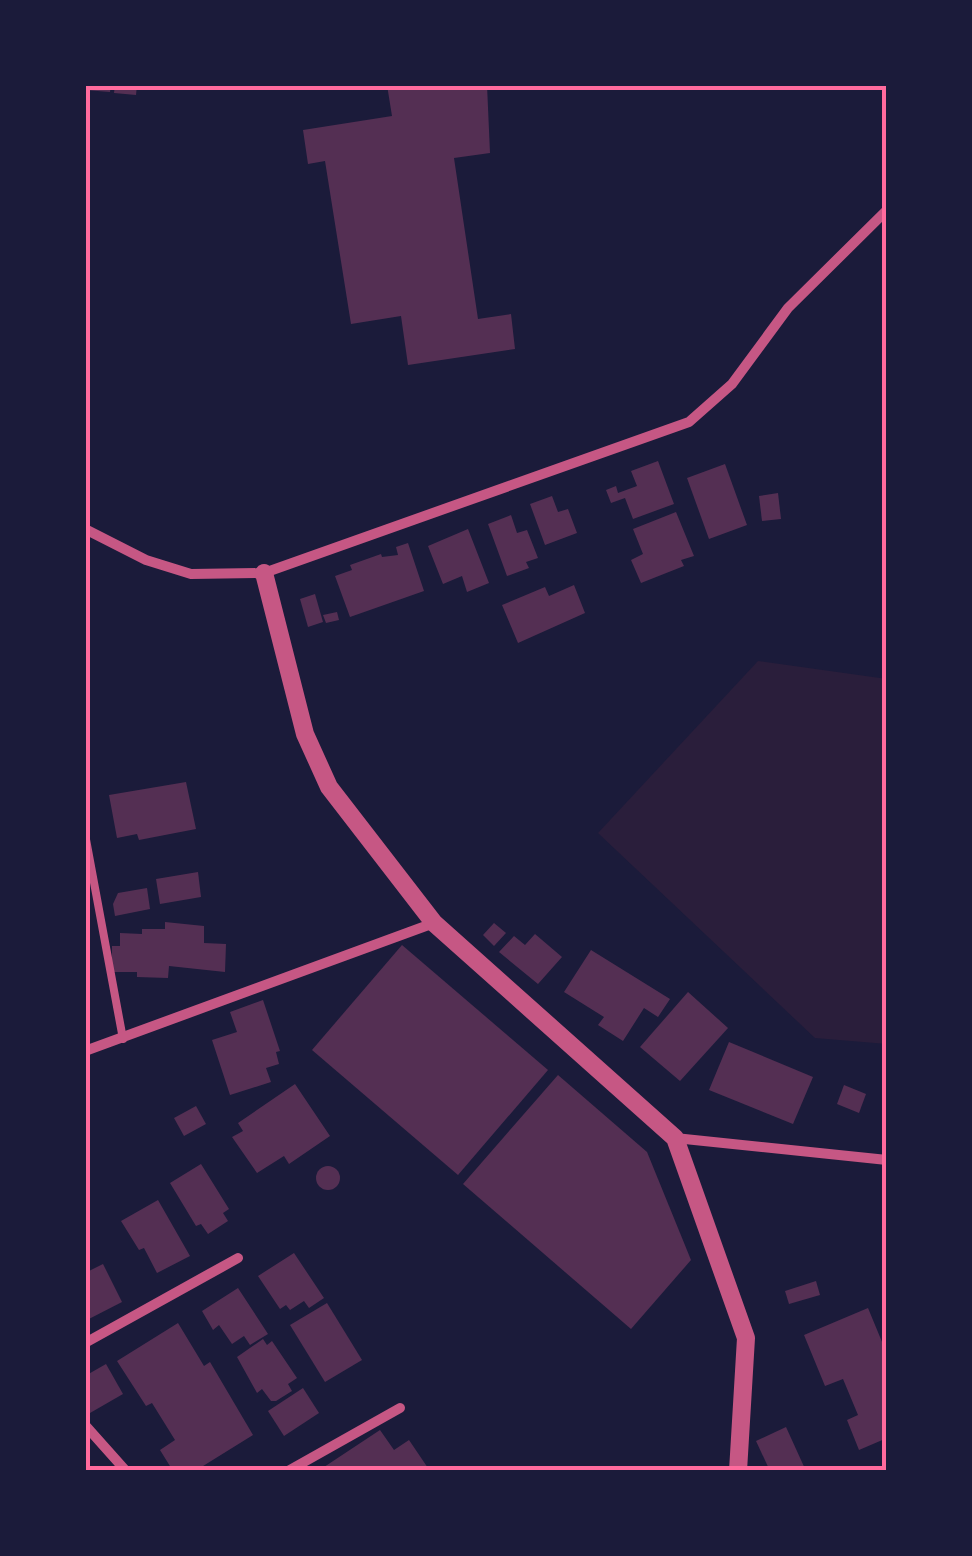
<svg xmlns="http://www.w3.org/2000/svg" width="972" height="1556" font-family="'Roboto Condensed',sans-serif">
<style>
.green{fill:#2a1e3b}
.building{fill:#542f53}
.lines{fill:none;stroke-linecap:round;stroke-linejoin:round}
.service{stroke:#c65784;stroke-width:8}
.minor{stroke:#c65784;stroke-width:10}
.tertiary{stroke:#c65784;stroke-width:18}
.neatline{fill:none;stroke:#ff6b9d;stroke-width:4}
</style>
<rect width="100%" height="100%" fill="#1b1b3a"/>
<polygon class="green" points="758,661 887,679 887,1044 815,1038 598,833"/>
<g class="building">
<polygon points="85,85 111,85 110,92 85,90"/>
<polygon points="115,85 137,85 136,95 114,93"/>
<polygon points="387,85 436,88 487,85 490,153 454,158 478,319 511,314 515,349 408,365 401,316 351,324 325,161 308,164 303,130 392,116"/>
<polygon points="658,461 674,504 633,519 625,498 611,503 606,490 616,486 618,493 637,486 631,471"/>
<polygon points="725,464 747,525 709,539 687,478"/>
<polygon points="778,493 781,519 762,521 759,496"/>
<polygon points="552,496 558,512 568,509 577,533 545,545 530,504"/>
<polygon points="676,512 694,556 681,560 684,566 641,583 631,560 643,554 633,529"/>
<polygon points="511,515 517,533 527,530 538,558 526,562 529,568 507,576 488,524"/>
<polygon points="468,529 489,583 467,592 462,576 443,584 428,546"/>
<polygon points="408,543 424,591 350,617 335,576 352,570 350,565 381,554 382,557 398,555 396,547"/>
<polygon points="574,585 585,613 518,643 502,605 545,587 549,596"/>
<polygon points="315,594 323,622 308,627 300,599"/>
<polygon points="337,612 339,620 326,623 323,615"/>
<polygon points="186,782 196,829 139,840 137,834 117,838 109,795"/>
<polygon points="198,872 201,897 160,904 156,879"/>
<polygon points="147,888 150,909 115,916 113,904 118,893"/>
<polygon points="165,922 204,926 204,943 226,944 225,972 169,966 168,978 137,977 137,972 112,972 112,946 120,946 120,933 142,934 142,929 165,929"/>
<polygon points="494,923 506,933 494,946 483,935"/>
<polygon points="535,934 562,957 538,984 499,952 514,936 525,945"/>
<polygon points="402,945 548,1070 458,1175 312,1050"/>
<polygon points="591,950 670,999 658,1017 644,1008 623,1041 598,1025 604,1017 564,992"/>
<polygon points="688,992 728,1028 680,1081 640,1047"/>
<polygon points="263,1000 280,1051 276,1052 279,1064 266,1068 271,1082 230,1095 212,1040 237,1032 230,1012"/>
<polygon points="729,1042 813,1077 793,1124 709,1090"/>
<polygon points="558,1075 647,1152 691,1260 631,1329 463,1184"/>
<polygon points="295,1084 330,1136 289,1164 284,1156 257,1173 232,1137 243,1131 238,1123"/>
<polygon points="844,1085 866,1094 859,1113 837,1104"/>
<polygon points="196,1106 206,1124 184,1136 174,1118"/>
<polygon points="201,1164 229,1209 223,1213 228,1221 208,1234 201,1224 196,1226 170,1183"/>
<circle cx="328" cy="1178" r="12"/>
<polygon points="158,1200 190,1256 157,1273 144,1248 139,1250 121,1221"/>
<polygon points="294,1253 324,1298 309,1308 304,1301 290,1310 286,1305 280,1309 258,1276"/>
<polygon points="103,1264 122,1302 85,1321 85,1273"/>
<polygon points="816,1281 820,1295 789,1304 785,1291"/>
<polygon points="238,1288 268,1334 250,1345 244,1336 232,1344 219,1325 213,1330 202,1311"/>
<polygon points="327,1303 362,1360 325,1382 290,1325"/>
<polygon points="868,1308 887,1354 887,1438 859,1450 847,1420 858,1415 843,1379 825,1386 804,1335"/>
<polygon points="178,1323 204,1366 210,1362 253,1435 195,1471 173,1471 160,1450 175,1440 152,1403 146,1406 117,1361"/>
<polygon points="263,1339 267,1345 272,1341 297,1378 288,1384 292,1391 276,1401 271,1401 262,1389 257,1393 237,1357"/>
<polygon points="106,1364 123,1394 90,1413 85,1404 85,1376"/>
<polygon points="303,1388 319,1413 284,1436 268,1411"/>
<polygon points="786,1427 806,1471 770,1471 756,1441"/>
<polygon points="380,1430 394,1450 409,1440 430,1471 318,1471"/>
</g>
<g class="lines">
<polyline class="service" points="85,834 123,1039"/>
<g class="minor">
<polyline points="85,529 146,560 191,574 264,573 689,422 732,384 788,308 887,210"/>
<polyline points="85,1051 434,923"/>
<polyline points="675,1138 887,1160"/>
<polyline points="85,1343 238,1258"/>
<polyline points="85,1425 126,1471"/>
<polyline points="288,1471 400,1408"/>
</g>
<polyline class="tertiary" points="264,573 305,734 329,787 434,923 675,1138 746,1338 738,1471"/>
</g>
<rect width="972" height="1556" fill="none" stroke="#1b1b3a" stroke-width="175"/>
<rect x="88" y="88" width="796" height="1380" class="neatline"/>
</svg>
